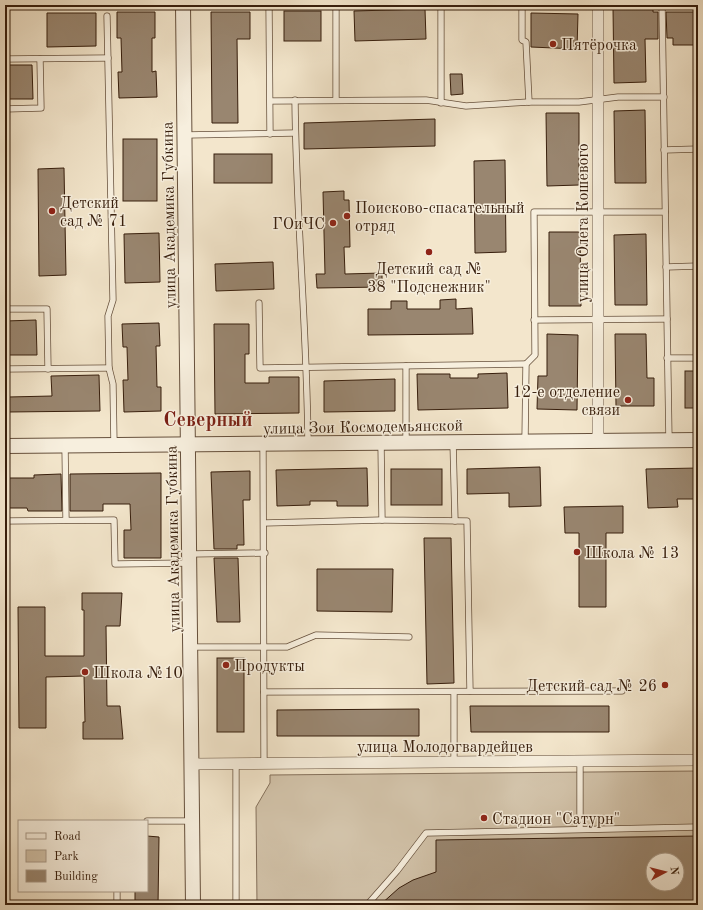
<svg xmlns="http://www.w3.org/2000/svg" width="703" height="910" font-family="'Old Standard TT',serif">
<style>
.green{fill:#d3c4ab;stroke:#85715c;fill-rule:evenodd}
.building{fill:#998670;stroke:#371e0c;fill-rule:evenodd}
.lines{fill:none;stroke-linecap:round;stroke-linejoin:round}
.service-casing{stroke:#66503c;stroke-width:7}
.minor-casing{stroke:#66503c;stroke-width:12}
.tertiary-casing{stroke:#66503c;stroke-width:16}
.service{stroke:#f7efde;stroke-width:5.5}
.minor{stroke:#f7efde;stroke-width:11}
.tertiary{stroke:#f7efde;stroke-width:14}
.poi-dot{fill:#8f2418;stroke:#f7efde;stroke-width:1.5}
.labels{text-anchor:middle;stroke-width:3;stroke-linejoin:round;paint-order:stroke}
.poi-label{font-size:16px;fill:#371e0c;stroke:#f7efde;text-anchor:start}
.street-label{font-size:16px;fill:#371e0c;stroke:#f7efde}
.district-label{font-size:20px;font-weight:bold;fill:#7a1f14;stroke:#f7efde}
</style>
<rect width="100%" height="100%" fill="#f3e6cc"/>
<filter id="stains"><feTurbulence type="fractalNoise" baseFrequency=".005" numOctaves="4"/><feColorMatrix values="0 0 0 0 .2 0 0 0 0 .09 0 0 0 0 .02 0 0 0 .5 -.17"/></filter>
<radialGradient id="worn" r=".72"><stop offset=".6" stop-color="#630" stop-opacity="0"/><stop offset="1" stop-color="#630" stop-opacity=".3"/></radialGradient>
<path class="green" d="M698 771V905H257L256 807 270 783V775ZM653 860H677V884H653Z"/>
<g class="building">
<polygon points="613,8 653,8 653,12 658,12 658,39 645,39 646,82 614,83"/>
<polygon points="425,9 426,39 355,41 354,11"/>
<rect x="284" y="11" width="37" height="30"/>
<polygon points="117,12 155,12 155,38 152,38 152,72 156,71 157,97 119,98 118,72 122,72 121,38 117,38"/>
<polygon points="211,12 250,12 250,39 237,39 238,123 212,123"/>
<polygon points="666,12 698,12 698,45 673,45 673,38 667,38"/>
<polygon points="47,13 96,13 96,46 47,47"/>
<polygon points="531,13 578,14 577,49 531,47"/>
<polygon points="5,65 32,65 33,99 5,99"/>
<polygon points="450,74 462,74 463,94 451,95"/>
<polygon points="645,110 646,183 615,183 614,111"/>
<polygon points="546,113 579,113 579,185 547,186"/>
<polygon points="435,119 435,146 304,149 304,123"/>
<rect x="123" y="139" width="34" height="62"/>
<rect x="214" y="154" width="58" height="29"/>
<polygon points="505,160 506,252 475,253 474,161"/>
<polygon points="64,168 66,275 39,276 38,169"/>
<polygon points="344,191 344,200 349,200 350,247 344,247 345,274 382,273 382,287 317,288 316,274 325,274 323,192"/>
<polygon points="549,232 580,232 581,306 549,306"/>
<polygon points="159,233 160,282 125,283 124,234"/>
<polygon points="646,234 647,305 615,305 614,235"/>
<polygon points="273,262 274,289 216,291 215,264"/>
<polygon points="456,299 456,309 472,308 473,334 368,335 368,309 391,309 391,301 407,301 407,309 440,309 440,300"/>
<polygon points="36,320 37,355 5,355 5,321"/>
<polygon points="159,323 160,346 156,346 157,387 161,387 161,411 124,412 123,380 128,380 127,347 123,347 122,324"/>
<polygon points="214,324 249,324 249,354 245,354 245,383 269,383 269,377 299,377 299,413 215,414"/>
<polygon points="547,334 578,335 577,410 537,409 538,376 547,376"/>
<polygon points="615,334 646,334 647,378 654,378 654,406 616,406"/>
<rect x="685" y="371" width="13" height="37"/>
<polygon points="507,373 508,408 418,410 417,374 450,374 450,378 478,378 478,374"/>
<polygon points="99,375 100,411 8,412 8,397 52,396 51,376"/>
<polygon points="395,379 395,411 324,412 324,381"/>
<polygon points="540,467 541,506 509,507 509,493 467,494 467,469"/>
<polygon points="367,468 368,506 337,506 337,501 310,501 310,505 277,506 276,470"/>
<polygon points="698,468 698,499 677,499 678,507 648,508 646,469"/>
<rect x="391" y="469" width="51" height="36"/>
<polygon points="250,471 250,500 243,500 244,545 237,545 237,549 214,549 211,472"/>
<polygon points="161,473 161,558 124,558 124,530 131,530 130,504 103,504 103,511 70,511 70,474"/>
<polygon points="61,474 62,511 28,511 27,508 5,508 5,478 34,478 34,475"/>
<polygon points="623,506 623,533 606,533 606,607 579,607 579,533 565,533 564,507"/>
<polygon points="424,538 451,538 454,683 427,684"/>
<polygon points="214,558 238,558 240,622 217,622"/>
<polygon points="317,569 393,569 392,612 317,611"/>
<polygon points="82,593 122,593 120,626 106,626 107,706 120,706 123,739 83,739 83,722 85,722 84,676 46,677 46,728 19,728 18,607 45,607 45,656 84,656 84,610 82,610"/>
<rect x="217" y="658" width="27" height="74"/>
<polygon points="470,706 609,706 609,732 471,732"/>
<polygon points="419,709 419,736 277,736 277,710"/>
<polygon points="147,836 159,837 158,905 135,905 135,891 147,891"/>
<path d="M698 836V905H380L399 888 413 880 436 872V840ZM653 860H677V884H653Z"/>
</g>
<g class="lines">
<g class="service-casing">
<g id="service">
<polyline points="269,5 270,134"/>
<polyline points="441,5 441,103"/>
<polyline points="522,5 522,40 526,42 529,102"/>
<polyline points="662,5 669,440"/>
<polyline points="107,16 113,300 108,316 109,368 113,384 114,444"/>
<polyline points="5,59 108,58"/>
<path d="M295 100C296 215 307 329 308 443"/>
<polyline points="336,100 336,5"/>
<polyline points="271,101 426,100 466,106 529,102 579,102 618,97 664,97"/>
<polyline points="5,109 41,108 40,59"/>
<polyline points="186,135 295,133"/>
<polyline points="664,150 698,149"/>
<polyline points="666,267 698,266"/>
<polyline points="259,303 260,368 526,364"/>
<polyline points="5,309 47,309 48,369"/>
<polyline points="534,320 667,319"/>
<polyline points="667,358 698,358"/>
<polyline points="406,366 406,442"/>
<polyline points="5,369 109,368"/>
<polyline points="525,440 526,364 535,355 534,212 665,212"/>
<polyline points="453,442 455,521"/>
<polyline points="381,443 382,520 467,521 470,691"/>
<polyline points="263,445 264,763"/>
<polyline points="65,446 66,520"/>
<polyline points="5,521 114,520 115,564 189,563"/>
<polyline points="264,523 382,520"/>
<polyline points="190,554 265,553"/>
<polyline points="191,647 287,647 316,635 409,637"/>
<polyline points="264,692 622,691"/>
<polyline points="454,762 454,692"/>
<polyline points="147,821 192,821"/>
<polyline points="580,829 580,761"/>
<polyline points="117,891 117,905"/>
<polyline points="236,905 236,763"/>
<polyline points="367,905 397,871 426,833 698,827"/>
</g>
</g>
<g class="minor-casing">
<g id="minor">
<polyline points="598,441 598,5"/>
<polyline points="192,764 698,760"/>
</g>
</g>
<g class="tertiary-casing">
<g id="tertiary">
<polyline points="183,5 193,905"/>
<polyline points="5,446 698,440"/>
</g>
</g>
<use href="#service" class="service"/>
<use href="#minor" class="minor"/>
<use href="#tertiary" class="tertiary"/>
</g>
<g class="poi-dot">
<circle cx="553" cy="44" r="4"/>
<circle cx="52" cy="211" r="4"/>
<circle cx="347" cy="216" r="4"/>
<circle cx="333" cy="223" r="4"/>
<circle cx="429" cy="252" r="4"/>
<circle cx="628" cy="400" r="4"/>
<circle cx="577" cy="552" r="4"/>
<circle cx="226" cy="665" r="4"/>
<circle cx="85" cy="672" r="4"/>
<circle cx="665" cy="685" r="4"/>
<circle cx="484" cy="818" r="4"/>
</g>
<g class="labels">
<g class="poi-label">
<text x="561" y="50">Пятёрочка</text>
<text x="60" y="208">Детский<tspan x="60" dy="18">сад № 71</tspan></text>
<text x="355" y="213">Поисково-спасательный<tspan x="355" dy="18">отряд</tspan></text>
<text x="325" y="229" text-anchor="end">ГОиЧС</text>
<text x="429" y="274" text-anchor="middle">Детский сад №<tspan x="429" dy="18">38 "Подснежник"</tspan></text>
<text x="620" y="397" text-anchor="end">12-е отделение<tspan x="620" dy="18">связи</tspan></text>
<text x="585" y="558">Школа № 13</text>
<text x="234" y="671">Продукты</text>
<text x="93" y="678">Школа №10</text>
<text x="657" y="691" text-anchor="end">Детский сад № 26</text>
<text x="492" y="824">Стадион "Сатурн"</text>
</g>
<g class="street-label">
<text transform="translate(168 215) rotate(-91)" y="6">улица Академика Губкина</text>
<text transform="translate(582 223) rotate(-90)" y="6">улица Олега Кошевого</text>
<text transform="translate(363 426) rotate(-1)" y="6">улица Зои Космодемьянской</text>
<text transform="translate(172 539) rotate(-91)" y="6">улица Академика Губкина</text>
<text x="445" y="752">улица Молодогвардейцев</text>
</g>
<g class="district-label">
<text x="208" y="426">Северный</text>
</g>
</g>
<rect width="703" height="910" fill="none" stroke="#f3e6cc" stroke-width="20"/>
<rect x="6" y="6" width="691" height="898" fill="none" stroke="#371e0c" stroke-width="2"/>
<rect x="10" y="10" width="683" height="890" fill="none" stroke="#371e0c"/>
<rect x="18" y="820" width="130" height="72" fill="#f7efde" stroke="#aa9b8a"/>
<rect x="26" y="833" width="20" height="6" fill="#f7efde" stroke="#aa9b8a"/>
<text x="54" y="840" font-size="12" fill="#371e0c">Road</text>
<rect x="26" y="850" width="20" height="12" fill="#d3c4ab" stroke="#aa9b8a"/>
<text x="54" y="860" font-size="12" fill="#371e0c">Park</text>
<rect x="26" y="870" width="20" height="12" fill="#998670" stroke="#aa9b8a"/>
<text x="54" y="880" font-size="12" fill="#371e0c">Building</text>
<g transform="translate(665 872) rotate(83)"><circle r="19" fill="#f7efde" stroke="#aa9b8a"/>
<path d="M0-3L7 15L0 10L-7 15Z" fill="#8f2418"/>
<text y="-6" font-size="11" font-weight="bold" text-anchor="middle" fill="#371e0c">N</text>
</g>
<rect width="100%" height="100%" filter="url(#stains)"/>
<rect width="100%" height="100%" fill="url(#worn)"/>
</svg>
